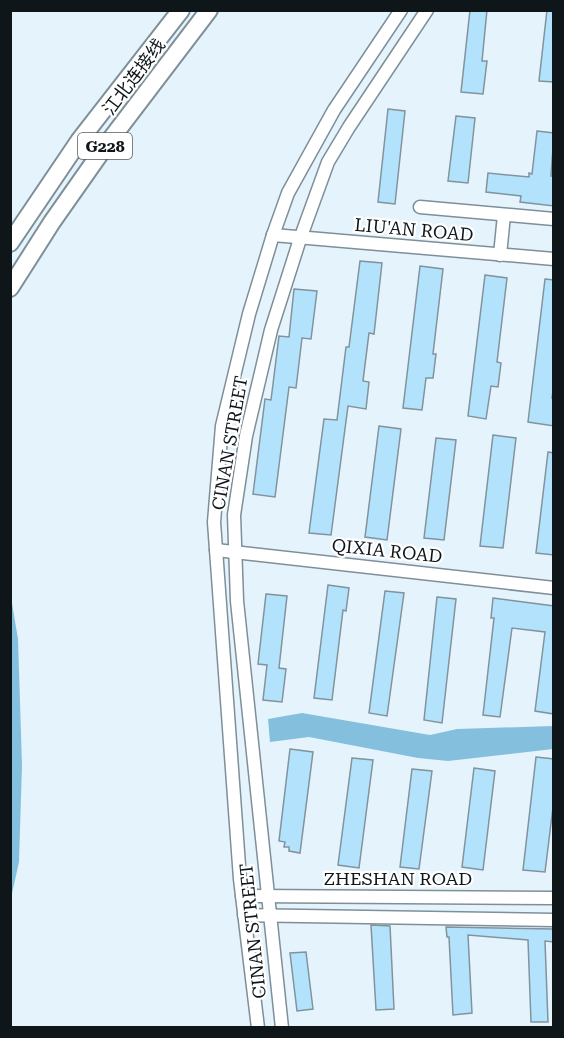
<svg xmlns="http://www.w3.org/2000/svg" width="564" height="1038" font-family="'Roboto Serif','Noto Sans SC',serif">
<style>
.water{fill:#84c0de}
.building{fill:#b3e3fc;stroke:#82939d;stroke-width:1.5}
.lines{fill:none;stroke-linecap:round;stroke-linejoin:round}
.minor-casing{stroke:#7e8f98;stroke-width:15}
.highway-casing{stroke:#7e8f98;stroke-width:20}
.minor{stroke:#fff;stroke-width:12}
.highway{stroke:#fff;stroke-width:16}
.labels{text-anchor:middle;stroke-width:4.5;stroke-linejoin:round;paint-order:stroke}
.shield{fill:#fff;stroke:#575c5e;stroke-width:1.5}
.shield-label{font-size:16px;font-weight:bold;fill:#0f1619}
.street-label{font-size:18px;fill:#0f1619;stroke:#fff}
</style>
<rect width="100%" height="100%" fill="#e5f4fc"/>
<g class="water">
<polygon points="11,597 18,639 22,765 19,862 11,898"/>
<polygon points="302,713 430,735 457,729 553,726 553,749 448,761 418,758 309,737 270,742 268,719"/>
</g>
<g class="building">
<polygon points="470,10 487,10 482,61 487,61 483,94 461,92"/>
<polygon points="547,10 554,10 554,82 539,81"/>
<polygon points="388,109 405,111 395,204 378,202"/>
<polygon points="456,116 475,118 468,183 448,181"/>
<polygon points="537,131 554,133 551,176 554,176 554,206 520,202 521,196 486,192 488,173 529,177 529,173 532,174"/>
<polygon points="360,261 382,263 374,334 369,333 363,381 369,382 366,409 348,406 331,535 309,533 324,419 337,420 346,347 349,347"/>
<polygon points="420,266 443,269 433,354 436,354 433,378 426,378 422,410 403,408"/>
<polygon points="485,275 507,278 497,362 501,363 498,387 491,386 486,419 468,416"/>
<polygon points="545,279 554,280 554,383 552,398 554,399 554,426 528,422"/>
<polygon points="294,289 317,291 311,339 302,338 296,388 289,387 275,497 253,494 265,399 271,400 279,336 289,337"/>
<polygon points="379,426 401,429 387,540 365,537"/>
<polygon points="493,435 516,438 503,548 480,546"/>
<polygon points="436,438 456,440 444,540 424,538"/>
<polygon points="548,452 554,453 554,555 536,553"/>
<polygon points="328,585 349,588 346,611 343,610 332,700 314,698"/>
<polygon points="385,591 404,593 387,716 369,713"/>
<polygon points="266,594 287,596 279,668 286,669 282,702 263,700 267,665 258,664"/>
<polygon points="437,597 456,599 442,723 424,720"/>
<polygon points="493,598 554,606 554,714 535,711 545,632 512,628 500,717 483,715 494,618 491,618"/>
<polygon points="290,749 313,752 300,853 289,851 289,847 284,847 285,842 279,841"/>
<polygon points="536,757 554,759 554,799 545,872 523,870"/>
<polygon points="352,758 373,760 359,868 338,865"/>
<polygon points="474,768 495,771 483,870 462,867"/>
<polygon points="412,769 432,771 419,869 400,867"/>
<polygon points="371,925 390,926 394,1009 376,1010"/>
<polygon points="446,927 554,929 554,942 545,941 548,1022 531,1022 528,940 468,935 472,1013 453,1015 449,937 447,937"/>
<polygon points="306,952 313,1009 297,1011 290,953"/>
</g>
<g class="lines">
<g class="minor-casing">
<g id="minor">
<polyline points="420,207 554,219"/>
<polyline points="273,235 554,259"/>
<polyline points="500,255 504,215"/>
<polyline points="216,550 554,588"/>
<polyline points="242,896 554,898"/>
<polyline points="244,915 554,920"/>
<polyline points="258,1028 240,879 214,522 222,426 249,314 273,235 288,193 334,110 401,10"/>
<polyline points="282,1028 237,601 234,515 246,436 271,330 300,239 328,162 349,127 427,10"/>
</g>
</g>
<g class="highway-casing">
<g id="highway">
<polyline points="10,243 79,141 181,10"/>
<polyline points="10,288 52,222 104,148 209,10"/>
</g>
</g>
<use href="#minor" class="minor"/>
<use href="#highway" class="highway"/>
</g>
<g class="labels">
<rect class="shield" x="78" y="133" width="54" height="26" rx="4.5"/>
<g class="shield-label">
<text x="105" y="152">G228</text>
</g>
<g class="street-label">
<text transform="translate(134 77) rotate(-53)" y="6">江北连接线</text>
<text transform="translate(414 230) rotate(5)" y="6">LIU'AN ROAD</text>
<text transform="translate(230 443) rotate(-80)" y="6">CINAN STREET</text>
<text transform="translate(387 551) rotate(6)" y="6">QIXIA ROAD</text>
<text x="398" y="885">ZHESHAN ROAD</text>
<text transform="translate(253 931) rotate(-96)" y="6">CINAN STREET</text>
</g>
</g>
<rect width="564" height="1038" fill="none" stroke="#0f1619" stroke-width="24"/>
</svg>
